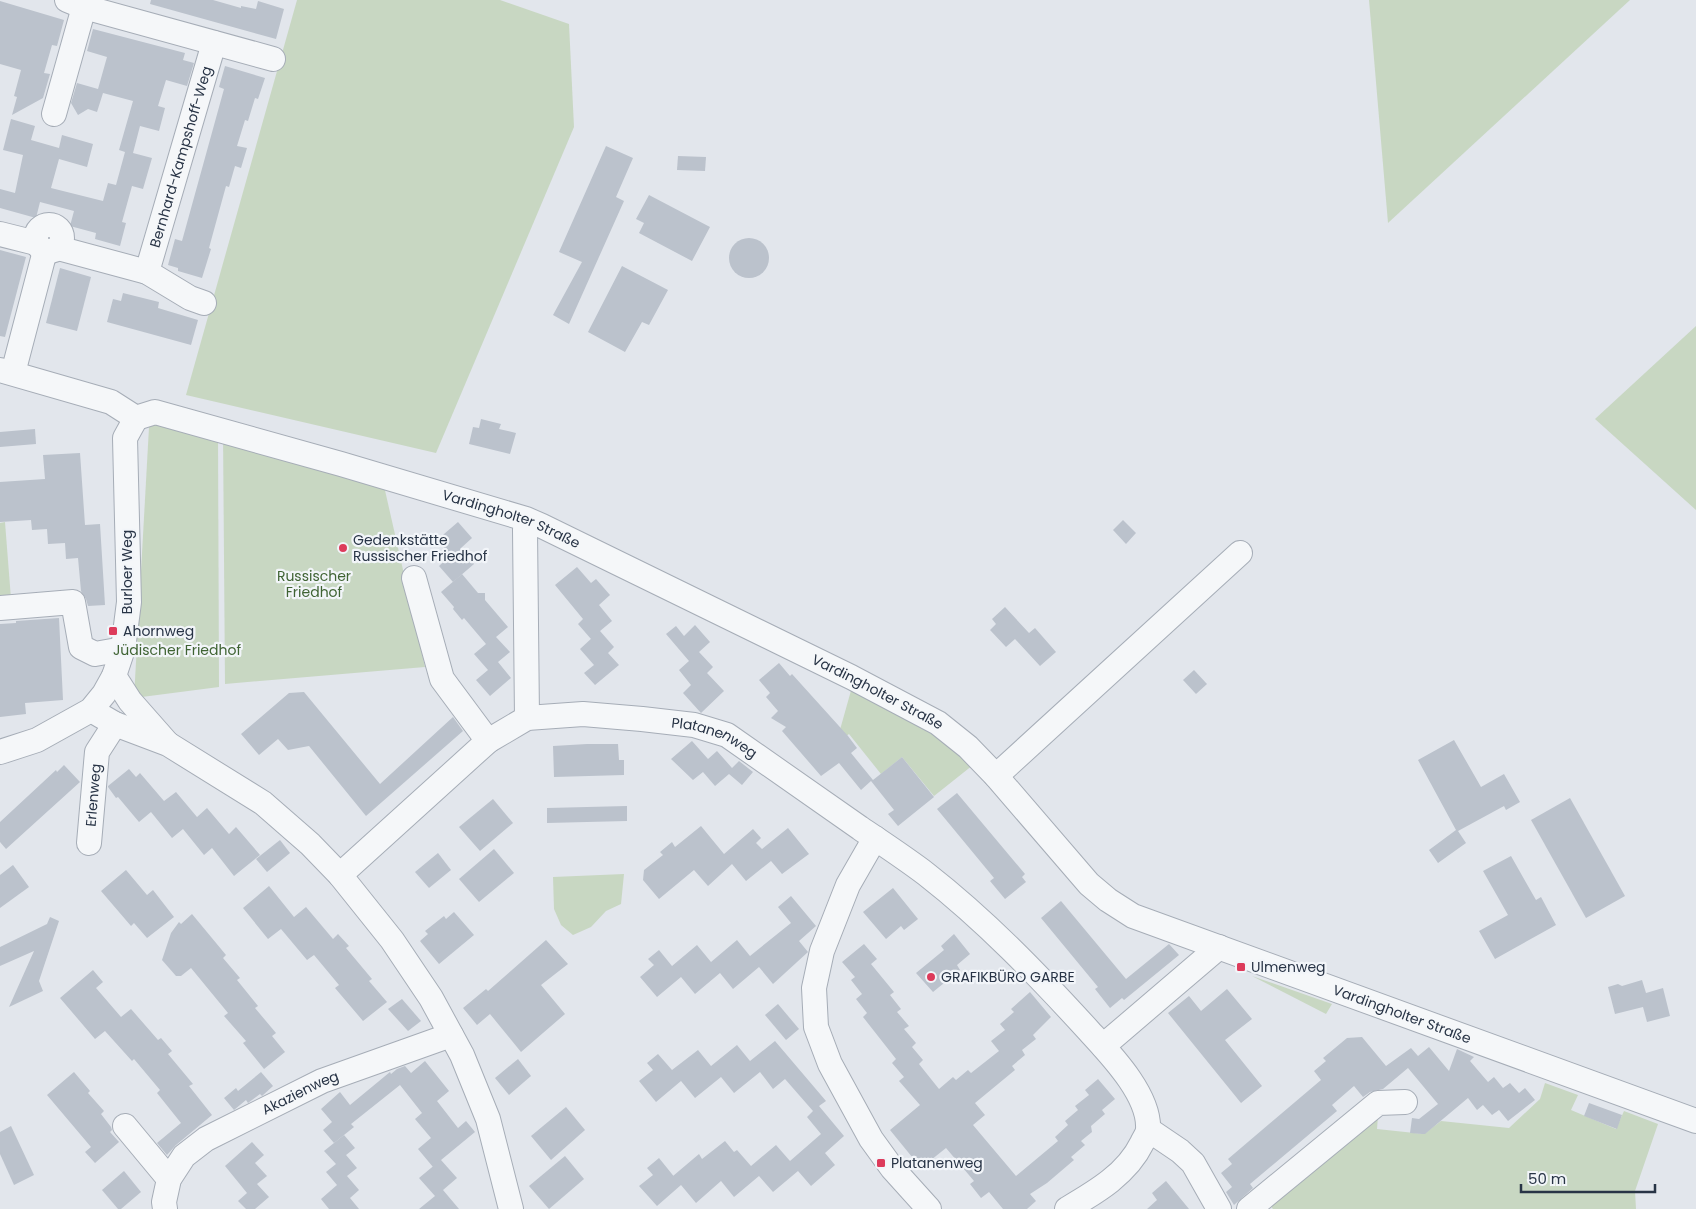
<svg xmlns="http://www.w3.org/2000/svg" width="1696" height="1209" font-family="Poppins,sans-serif">
<style>
.green{fill:#c8d7c2}
.building{fill:#bbc2cc}
.lines{fill:none;stroke-linecap:round;stroke-linejoin:round}
.minor-casing{stroke:#a6adb7;stroke-width:26}
.minor{stroke:#f5f7f9;stroke-width:24}
.poi-dot{fill:#dd3b5b;stroke:#f2f5f9;stroke-width:2}
.labels{text-anchor:middle;stroke-width:4.5;stroke-linejoin:round;paint-order:stroke}
.street-label{font-size:14px;fill:#283446;stroke:#f2f5f9}
.poi-label{font-size:14px;fill:#283446;stroke:#f2f5f9;text-anchor:start}
.park-label{font-size:14px;fill:#3f6333;stroke:#f2f5f9}
</style>
<rect width="100%" height="100%" fill="#e2e6ec"/>
<g class="green">
<polygon points="297,0 500,0 569,24 574,127 436,453 186,395"/>
<polygon points="1369,0 1630,0 1388,223"/>
<polygon points="1696,326 1696,510 1595,419"/>
<polygon points="150,409 218,432 219,687 134,698"/>
<polygon points="223,432 382,477 425,667 225,684"/>
<polygon points="5,522 11,599 0,600 0,523"/>
<polygon points="852,687 934,729 973,765 934,796 902,757 881,774 849,734 836,744"/>
<polygon points="624,874 621,904 606,911 591,927 573,935 561,925 554,909 553,877"/>
<polygon points="1252,976 1332,1004 1326,1014"/>
<polygon points="1545,1083 1578,1095 1571,1110 1616,1129 1624,1111 1658,1124 1635,1191 1636,1209 1273,1209 1267,1202 1378,1116 1377,1129 1424,1134 1441,1121 1509,1128 1540,1099"/>
</g>
<g class="building">
<polygon points="151,0 213,0 241,8 241,6 256,9 258,1 284,9 276,39 150,4"/>
<polygon points="0,1 64,20 57,46 52,45 44,73 50,74 43,98 12,115 17,97 14,96 21,70 0,64"/>
<polygon points="93,29 185,53 183,60 194,63 187,86 166,80 158,106 165,108 159,131 140,126 133,153 152,158 143,189 132,186 122,222 126,223 120,246 95,239 96,233 70,226 74,211 40,202 36,218 0,208 0,189 15,193 23,155 3,150 11,119 35,126 31,140 59,148 62,135 93,144 87,167 59,159 51,188 103,201 108,183 116,185 125,152 119,150 133,101 103,93 97,112 88,109 78,115 71,103 77,83 98,89 107,57 87,51"/>
<polygon points="225,66 265,78 258,99 255,98 248,121 245,120 237,146 247,148 241,168 235,166 229,187 226,186 209,248 211,249 202,278 178,271 178,268 168,265 175,239 182,241 224,89 219,87"/>
<polygon points="606,146 633,158 616,197 624,201 569,324 553,315 582,262 559,252"/>
<polygon points="678,156 706,157 705,171 677,170"/>
<polygon points="649,195 710,227 692,261 639,233 644,223 636,219"/>
<circle cx="749" cy="258" r="20"/>
<polygon points="0,250 26,257 5,337 0,336"/>
<polygon points="622,266 668,290 649,325 642,322 625,352 588,332"/>
<polygon points="60,268 91,277 77,331 46,323"/>
<polygon points="123,293 159,302 158,308 198,320 191,345 107,322 113,299 121,301"/>
<polygon points="481,419 501,424 499,429 516,433 510,454 469,444 473,427 479,428"/>
<polygon points="35,429 36,444 0,447 0,432"/>
<polygon points="80,453 85,525 100,524 105,605 88,606 86,599 81,591 78,558 66,559 65,543 48,544 47,529 32,530 31,520 0,522 0,482 45,479 43,455"/>
<polygon points="1123,520 1136,533 1126,544 1113,530"/>
<polygon points="458,522 472,538 461,548 474,564 453,582 439,566 451,555 437,540"/>
<polygon points="577,567 591,583 596,579 610,595 599,605 612,621 600,631 614,647 608,653 619,665 595,685 584,673 594,665 580,649 593,637 591,639 578,624 583,619 555,585"/>
<polygon points="462,574 478,593 485,593 485,600 508,627 496,637 510,652 498,662 511,678 490,696 476,680 494,665 488,670 474,654 486,644 464,618 462,620 453,609 454,607 441,592"/>
<polygon points="1005,607 1029,633 1035,628 1056,652 1040,666 1015,639 1006,647 990,630 996,624 992,619"/>
<polygon points="59,618 63,700 25,703 26,714 0,717 0,624 16,623 16,621"/>
<polygon points="695,625 710,642 699,652 713,667 707,673 724,691 701,713 683,693 691,685 679,670 689,661 666,634 676,626 684,636"/>
<polygon points="779,663 790,676 792,674 848,736 857,748 851,753 873,780 902,757 934,797 898,826 888,814 894,810 871,781 861,790 839,763 821,776 782,731 786,727 771,718 778,711 766,697 770,693 759,680"/>
<polygon points="1194,670 1207,684 1196,694 1183,680"/>
<polygon points="304,692 380,784 453,717 463,731 366,816 309,746 288,750 278,739 259,755 241,734 289,693"/>
<polygon points="1454,740 1481,787 1504,774 1520,802 1506,810 1504,806 1458,831 1466,843 1438,863 1429,850 1456,830 1418,760"/>
<polygon points="692,741 708,759 717,751 732,768 739,761 753,772 742,785 729,774 715,786 703,772 693,780 671,759"/>
<polygon points="587,744 618,744 619,760 624,760 624,775 554,777 553,746"/>
<polygon points="64,765 80,782 6,849 0,842 0,822 56,770 57,772"/>
<polygon points="129,769 136,777 140,773 164,801 176,792 197,817 207,808 229,834 236,827 260,855 234,876 212,848 204,855 183,829 172,838 151,812 139,822 118,797 116,798 108,787 108,786"/>
<polygon points="957,793 1025,874 1022,877 1026,882 1005,899 990,881 994,878 937,809"/>
<polygon points="1570,798 1625,896 1586,918 1531,820"/>
<polygon points="493,799 513,823 480,851 459,827"/>
<polygon points="627,806 627,821 547,823 547,808"/>
<polygon points="701,826 724,854 753,829 761,838 756,843 762,849 788,828 809,854 782,874 771,861 746,881 732,864 708,886 694,870 659,899 643,880 644,870 663,855 660,852 672,842 675,847"/>
<polygon points="280,840 290,853 267,872 256,859"/>
<polygon points="494,849 514,873 479,902 459,879"/>
<polygon points="438,853 451,870 429,888 415,872"/>
<polygon points="1511,856 1536,900 1541,897 1556,925 1495,959 1479,931 1508,915 1483,871"/>
<polygon points="13,865 29,887 0,908 0,875"/>
<polygon points="126,870 147,895 153,890 174,917 147,938 134,923 131,926 101,891"/>
<polygon points="269,886 294,917 306,907 333,939 338,934 349,946 346,948 372,979 369,981 387,1002 363,1021 335,988 339,985 314,955 307,960 281,929 268,939 243,908"/>
<polygon points="893,888 918,919 904,930 901,926 886,939 863,912"/>
<polygon points="791,896 816,926 799,941 808,952 773,984 759,967 733,989 720,973 695,994 681,977 657,997 640,977 654,965 648,959 659,950 672,966 697,945 711,962 737,940 750,956 791,923 778,907"/>
<polygon points="1061,901 1126,979 1169,944 1179,955 1124,1000 1122,998 1110,1008 1095,989 1098,987 1041,918"/>
<polygon points="454,912 474,935 439,964 420,941 428,934 425,931 444,916 446,919"/>
<polygon points="192,914 226,955 223,958 240,978 237,980 258,1006 255,1008 276,1033 272,1036 285,1052 264,1069 243,1043 246,1041 224,1016 228,1013 191,968 181,976 176,976 162,960 171,933 179,922 181,924"/>
<polygon points="50,917 59,921 39,981 43,991 9,1007 34,951 0,966 0,947 47,924"/>
<polygon points="954,934 970,954 957,965 960,970 933,992 916,973 944,950 941,946"/>
<polygon points="546,940 568,964 541,985 565,1014 521,1052 490,1014 477,1025 463,1008 486,989 488,991"/>
<polygon points="864,944 877,959 871,964 894,992 890,995 901,1009 897,1012 909,1026 904,1029 916,1043 912,1047 923,1060 919,1064 939,1089 953,1077 956,1080 968,1070 971,1073 999,1051 991,1041 1005,1030 1000,1024 1014,1012 1011,1009 1030,992 1051,1017 1033,1035 1036,1039 1022,1050 1025,1055 1012,1066 1015,1070 975,1103 985,1115 973,1125 1016,1176 1058,1141 1055,1137 1068,1125 1065,1121 1078,1110 1075,1106 1089,1095 1085,1090 1098,1079 1115,1099 1102,1110 1105,1114 1091,1126 1092,1132 1081,1141 1085,1145 1071,1157 1074,1160 1047,1183 1030,1194 1036,1201 1027,1209 1003,1209 989,1192 981,1198 970,1184 974,1181 946,1148 921,1168 890,1130 920,1105 899,1081 904,1077 892,1063 896,1059 863,1017 867,1013 856,999 862,994 851,980 855,977 842,962"/>
<polygon points="93,970 103,982 96,988 121,1017 131,1009 158,1040 161,1038 172,1051 168,1054 193,1084 189,1086 212,1115 176,1145 167,1155 157,1143 181,1123 157,1093 160,1090 134,1059 132,1061 105,1031 95,1039 60,998"/>
<polygon points="1642,980 1646,993 1663,988 1670,1016 1647,1022 1643,1007 1615,1014 1608,987 1618,984 1622,986"/>
<polygon points="1227,989 1252,1019 1225,1040 1262,1086 1241,1103 1168,1013 1189,996 1201,1011"/>
<polygon points="402,999 421,1021 408,1031 388,1009"/>
<polygon points="778,1004 799,1029 786,1040 765,1015"/>
<polygon points="1362,1037 1386,1066 1411,1048 1418,1056 1429,1047 1449,1071 1457,1049 1474,1057 1470,1061 1488,1082 1494,1077 1503,1088 1510,1083 1519,1093 1525,1088 1535,1100 1508,1121 1499,1110 1492,1115 1483,1105 1477,1110 1468,1098 1425,1134 1422,1134 1410,1133 1412,1118 1419,1119 1438,1104 1408,1068 1383,1089 1370,1092 1363,1097 1354,1086 1332,1105 1337,1111 1250,1184 1253,1188 1234,1205 1226,1192 1232,1187 1221,1173 1232,1164 1228,1159 1321,1080 1314,1071 1326,1061 1323,1058 1347,1038"/>
<polygon points="775,1041 826,1101 819,1106 844,1136 825,1153 835,1165 811,1186 798,1171 773,1192 759,1176 734,1197 721,1181 696,1203 681,1185 657,1206 639,1186 653,1175 647,1168 659,1158 680,1184 673,1176 699,1154 702,1159 725,1141 734,1152 737,1150 751,1166 776,1145 790,1161 821,1134 807,1117 813,1111 785,1079 773,1089 760,1072 734,1093 721,1077 695,1098 681,1081 656,1102 639,1081 653,1070 647,1063 658,1054 672,1070 698,1050 711,1066 737,1045 750,1061"/>
<polygon points="518,1059 531,1076 509,1095 495,1078"/>
<polygon points="425,1061 449,1091 437,1101 458,1128 466,1121 475,1132 441,1160 457,1178 443,1190 459,1209 419,1209 435,1196 419,1178 437,1163 433,1167 418,1149 431,1138 415,1119 422,1113 400,1085 351,1124 354,1127 334,1143 323,1130 332,1122 321,1109 340,1092 350,1105 390,1072 391,1074 397,1069 405,1066 411,1073"/>
<polygon points="74,1072 90,1091 88,1093 104,1111 101,1114 111,1127 112,1130 110,1132 119,1142 95,1163 85,1152 91,1147 47,1095"/>
<polygon points="261,1072 273,1086 262,1096 260,1094 248,1103 246,1100 234,1110 224,1098 236,1088 238,1091"/>
<polygon points="1589,1103 1622,1115 1617,1129 1584,1116"/>
<polygon points="566,1107 585,1130 551,1160 531,1136"/>
<polygon points="11,1126 34,1175 14,1185 0,1154 0,1132"/>
<polygon points="344,1135 355,1148 346,1155 357,1168 347,1176 359,1190 350,1198 359,1209 329,1209 321,1199 337,1185 326,1172 336,1164 324,1151"/>
<polygon points="252,1142 264,1155 255,1163 267,1176 257,1184 269,1197 255,1209 246,1209 238,1201 247,1193 225,1166"/>
<polygon points="565,1156 584,1179 549,1209 529,1186"/>
<polygon points="124,1171 141,1192 121,1209 118,1209 102,1190"/>
<polygon points="1166,1181 1189,1209 1147,1209 1157,1200 1152,1193"/>
</g>
<g class="lines">
<g class="minor-casing">
<g id="minor">
<polyline points="67,0 84,7 273,59"/>
<polyline points="54,114 84,7"/>
<circle cx="49" cy="238" r="13"/>
<polyline points="0,234 36,243"/>
<polyline points="58,248 147,272 190,298 204,303"/>
<path id="s1" d="M147 272 214 43"/>
<polyline points="0,370 111,402 136,418"/>
<polyline points="13,373 45,251"/>
<path id="s2" d="M136 418 155 412 341 464 526 519 542 526 851 677 938 723 968 747 996 776 1089 884 1108 900 1133 916 1696 1121"/>
<polyline points="525,530 527,718"/>
<polyline points="414,578 442,679 488,741"/>
<polyline points="0,608 73,602 81,647 95,654 123,649"/>
<polyline points="114,676 130,701 167,743"/>
<polyline points="91,710 115,724 168,744 263,803 310,844 340,875 392,940 431,998 462,1055 488,1119 511,1209"/>
<polyline points="0,752 37,740 91,710 104,694 114,676 123,649 129,602 125,438 136,418"/>
<polyline points="996,776 1240,553"/>
<polyline points="875,838 848,885 822,951 814,988 816,1027 830,1064 871,1139 892,1168 929,1209"/>
<path id="s3" d="M89 843 97 752 115 724"/>
<path id="s4" d="M340 875 488 741 527 718 583 714 642 719 694 725 727 735C772 766 816 797 860 828 882 843 905 858 926 874 985 920 1038 975 1089 1031 1110 1054 1150 1095 1148 1129 1148 1133 1144 1139 1142 1143 1127 1174 1096 1192 1067 1209"/>
<polyline points="1103,1046 1219,947"/>
<polyline points="125,1126 169,1179"/>
<polyline points="1149,1130 1180,1151 1193,1163 1219,1209"/>
<path id="s5" d="M165 1209 164 1202 169 1179 184 1156 206 1139 322 1081 451 1035"/>
<polyline points="1249,1209 1378,1103 1405,1102"/>
</g>
</g>
<use href="#minor" class="minor"/>
</g>
<g class="poi-dot">
<circle cx="343" cy="548" r="5"/>
<rect x="108" y="626" width="10" height="10" rx="2.5"/>
<rect x="1236" y="962" width="10" height="10" rx="2.5"/>
<circle cx="931" cy="977" r="5"/>
<rect x="876" y="1158" width="10" height="10" rx="2.5"/>
</g>
<g class="labels">
<g class="street-label">
<text dy="5" stroke="none"><textPath href="#s1" startOffset="120">Bernhard-Kampshoff-Weg</textPath></text>
<text dy="5" stroke="none"><textPath href="#s2" startOffset="392">Vardingholter Straße</textPath></text>
<text transform="translate(127 572) rotate(-90)" y="5">Burloer Weg</text>
<text dy="5" stroke="none"><textPath href="#s2" startOffset="798">Vardingholter Straße</textPath></text>
<text dy="5" stroke="none"><textPath href="#s4" startOffset="436">Platanenweg</textPath></text>
<text dy="5" stroke="none"><textPath href="#s3" startOffset="48">Erlenweg</textPath></text>
<text dy="5" stroke="none"><textPath href="#s2" startOffset="1428">Vardingholter Straße</textPath></text>
<text dy="5" stroke="none"><textPath href="#s5" startOffset="191">Akazienweg</textPath></text>
</g>
<g class="poi-label">
<text x="353" y="545">Gedenkstätte<tspan x="353" dy="16">Russischer Friedhof</tspan></text>
<text x="123" y="636">Ahornweg</text>
<text x="1251" y="972">Ulmenweg</text>
<text x="941" y="982">GRAFIKBÜRO GARBE</text>
<text x="891" y="1168">Platanenweg</text>
</g>
<g class="park-label">
<text x="314" y="581">Russischer<tspan x="314" dy="16">Friedhof</tspan></text>
<text x="177" y="655">Jüdischer Friedhof</text>
</g>
</g>
<path d="M1521 1184v8h134v-8" fill="none" stroke="#283446" stroke-width="2.5"/>
<text x="1528" y="1184" font-size="15" fill="#283446" stroke="#f2f5f9" stroke-width="4" paint-order="stroke">50 m</text>
</svg>
